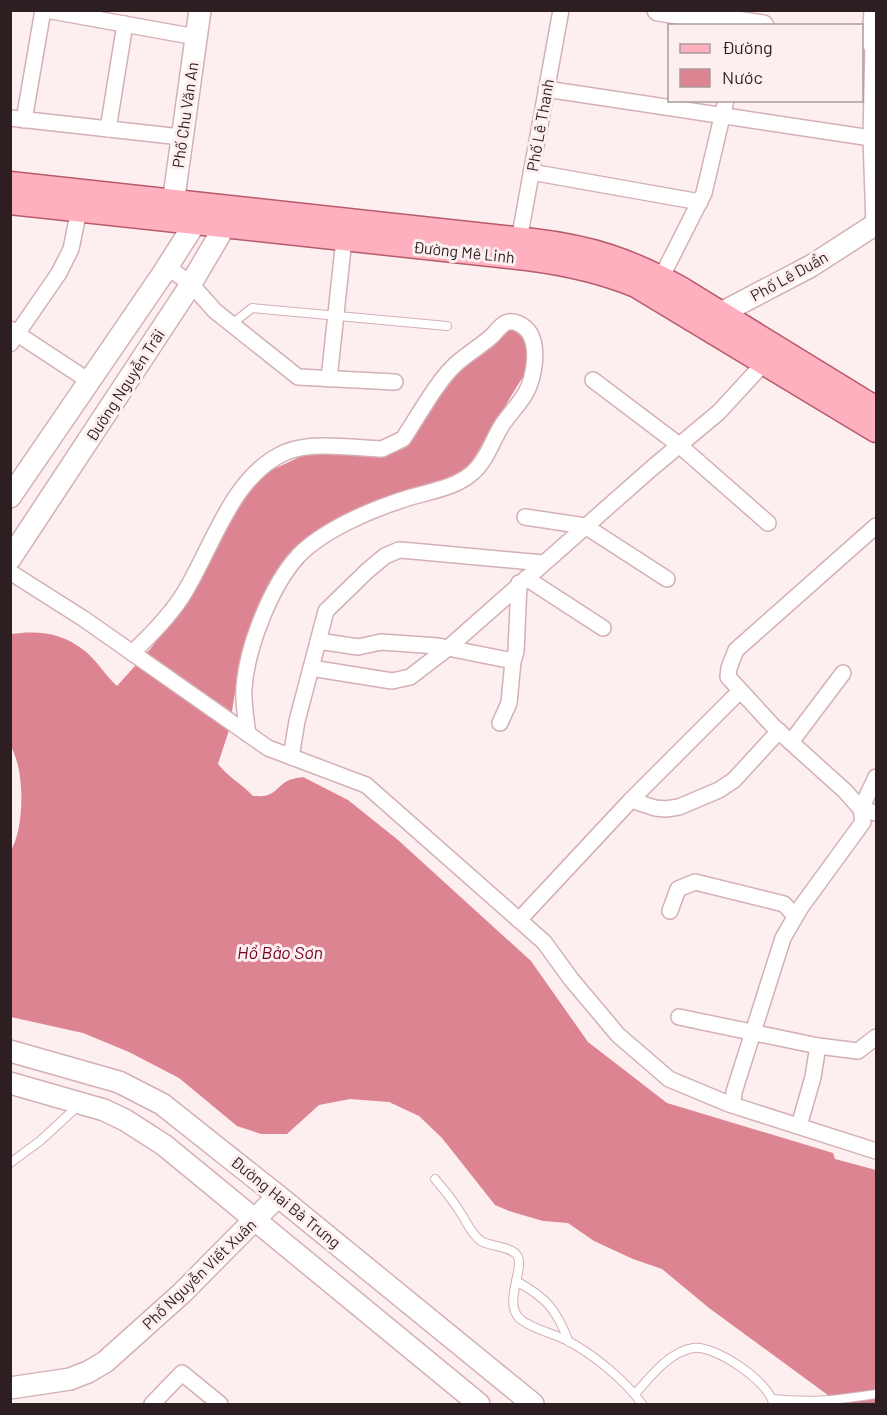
<svg xmlns="http://www.w3.org/2000/svg" width="887" height="1415" font-family="Barlow,sans-serif">
<style>
.water{fill:#dc8491}
.lines{fill:none;stroke-linecap:round;stroke-linejoin:round}
.lane-casing{stroke:#d4b0b4;stroke-width:10}
.street-casing{stroke:#d4b0b4;stroke-width:18}
.secondary-casing{stroke:#d4b0b4;stroke-width:24}
.primary-casing{stroke:#b65b6c;stroke-width:27}
.lane{stroke:#fff;stroke-width:8}
.street{stroke:#fff;stroke-width:15}
.secondary{stroke:#fff;stroke-width:21}
.primary{stroke:#ffb0bf;stroke-width:24}
.labels{text-anchor:middle;stroke-width:6;stroke-linejoin:round;paint-order:stroke}
.street-label{font-size:16px;fill:#2d1f21;stroke:#fdeeef}
.water-label{font-size:18px;font-style:italic;fill:#720129;stroke:#fdeeef}
</style>
<rect width="100%" height="100%" fill="#fdeeef"/>
<path class="water" d="M504 328 518 329C532 349 535 362 519 383L466 471 441 484 325 526 262 606 239 667 229 730 218 764C228 777 242 784 253 796 271 797 271 794 284 783 289 779 297 778 303 777L348 800 398 840 531 961 588 1042 667 1103 833 1153 835 1159 876 1170V1404H835L836 1401 709 1308 662 1269 633 1259 594 1241 568 1223 543 1221 509 1211 495 1205 442 1138 419 1116 389 1102 350 1099 319 1105 287 1134H261L237 1126 179 1078 129 1052 83 1033 11 1017 10 852C25 829 25 770 11 747V634C39 630 63 633 85 651 97 661 106 676 117 686L152 647 182 605 235 508 263 474 304 455 378 454 402 446 416 433 444 386 458 368Z"/>
<g class="lines">
<g class="lane-casing">
<g id="lane">
<polyline points="232,324 252,308 447,326"/>
<polyline points="10,1163 40,1141 78,1106"/>
<path d="M435 1179C444 1190 453 1200 460 1212 467 1222 471 1234 481 1241 491 1247 513 1246 518 1257 524 1270 503 1303 520 1319 532 1329 552 1333 566 1340 592 1353 626 1381 642 1404"/>
<path d="M516 1281C547 1298 556 1309 569 1342"/>
<path d="M635 1394C650 1377 669 1352 693 1348 714 1344 771 1383 773 1404"/>
<path d="M773 1399C812 1403 838 1400 876 1394"/>
</g>
</g>
<g class="street-casing">
<g id="street">
<polyline points="46,10 196,37"/>
<polyline points="873,43 871,138 874,226 876,228"/>
<polyline points="546,89 871,138"/>
<polyline points="10,118 181,137"/>
<polyline points="24,120 43,10"/>
<polyline points="108,129 125,24"/>
<polyline points="531,172 700,202"/>
<polyline points="519,240 561,10"/>
<polyline points="167,267 190,283 215,311 298,377 395,382"/>
<polyline points="661,278 704,193 726,100"/>
<polyline points="10,329 89,381"/>
<polyline points="10,344 59,273 71,249 79,210"/>
<polyline points="329,379 344,239"/>
<polyline points="593,380 679,445 768,523"/>
<polyline points="525,517 585,526 667,579"/>
<polyline points="10,572 84,619 268,748 366,785 544,942 571,979 618,1035 669,1079 729,1104 876,1151"/>
<polyline points="526,578 603,628"/>
<polyline points="318,641 358,647 381,642 438,646 513,661"/>
<path d="M132 653C150 636 167 619 181 598 212 551 230 476 286 452 311 441 355 448 382 449L403 439C418 417 437 381 456 364 467 354 481 346 492 336 500 328 505 318 517 323 535 330 536 350 534 366 530 396 518 402 502 425 492 441 486 462 471 474 454 488 431 491 411 497 375 508 326 528 299 555 271 585 247 647 244 688 243 703 246 719 248 734"/>
<polyline points="311,668 392,681 410,677 448,648 652,468 719,412 764,363"/>
<polyline points="500,723 509,703 513,661 516,652 519,583"/>
<polyline points="791,742 843,673"/>
<polyline points="291,757 297,721 326,611 367,571 385,556 399,550 412,551 543,563"/>
<polyline points="876,777 861,809 876,813"/>
<polyline points="631,800 655,808 666,809 679,807 719,790 734,780 779,731"/>
<polyline points="670,911 678,889 695,882 784,904 795,916"/>
<polyline points="519,920 631,800 740,691"/>
<polyline points="679,1017 818,1046 858,1051 876,1037"/>
<polyline points="733,1105 734,1092 783,938 801,907 863,822 861,809 845,791 774,727 728,677 729,668 736,650 876,526"/>
<polyline points="799,1126 813,1077 818,1046"/>
<polyline points="152,1404 182,1373 220,1404"/>
</g>
</g>
<g class="secondary-casing">
<g id="secondary">
<polyline points="658,10 763,26"/>
<polyline points="873,43 875,10"/>
<polyline points="171,218 200,10"/>
<polyline points="708,320 811,266 876,224"/>
<polyline points="10,497 162,275 204,209"/>
<polyline points="10,559 186,292 232,214"/>
<polyline points="10,1051 119,1082 162,1104 278,1196 533,1404"/>
<polyline points="10,1083 104,1110 125,1120 164,1145 479,1404"/>
<polyline points="10,1388 70,1379 88,1372 105,1362 182,1293 278,1196"/>
</g>
</g>
<g class="primary-casing">
<g id="primary">
<path d="M10 184 533 241C591 248 628 260 679 288L876 409"/>
<path d="M10 202 527 258C566 263 600 270 636 285L876 430"/>
</g>
</g>
<use href="#lane" class="lane"/>
<use href="#street" class="street"/>
<use href="#secondary" class="secondary"/>
<use href="#primary" class="primary"/>
</g>
<g class="labels">
<g class="street-label">
<text transform="translate(185 115) rotate(-82)" y="6">Phố Chu Văn An</text>
<text transform="translate(540 125) rotate(-80)" y="6">Phố Lê Thanh</text>
<text transform="translate(464 252) rotate(6)" y="6">Đường Mê Linh</text>
<text transform="translate(789 276) rotate(-29)" y="6">Phố Lê Duẩn</text>
<text transform="translate(125 385) rotate(-57)" y="6">Đường Nguyễn Trãi</text>
<text transform="translate(286 1202) rotate(39)" y="6">Đường Hai Bà Trưng</text>
<text transform="translate(199 1274) rotate(-44)" y="6">Phố Nguyễn Viết Xuân</text>
</g>
<g class="water-label">
<text x="280" y="959">Hồ Bảo Sơn</text>
</g>
</g>
<rect width="887" height="1415" fill="none" stroke="#2d1f21" stroke-width="24"/>
<rect x="668" y="24" width="195" height="78" fill="#fdeeef" stroke="#aa9b9d" stroke-width="1.5"/>
<rect x="680" y="44" width="30" height="9" fill="#ffb0bf" stroke="#aa9b9d" stroke-width="1.5"/>
<text x="722" y="54" font-size="18" fill="#2d1f21">Đường</text>
<rect x="680" y="69" width="30" height="18" fill="#dc8491" stroke="#aa9b9d" stroke-width="1.5"/>
<text x="722" y="84" font-size="18" fill="#2d1f21">Nước</text>
</svg>
